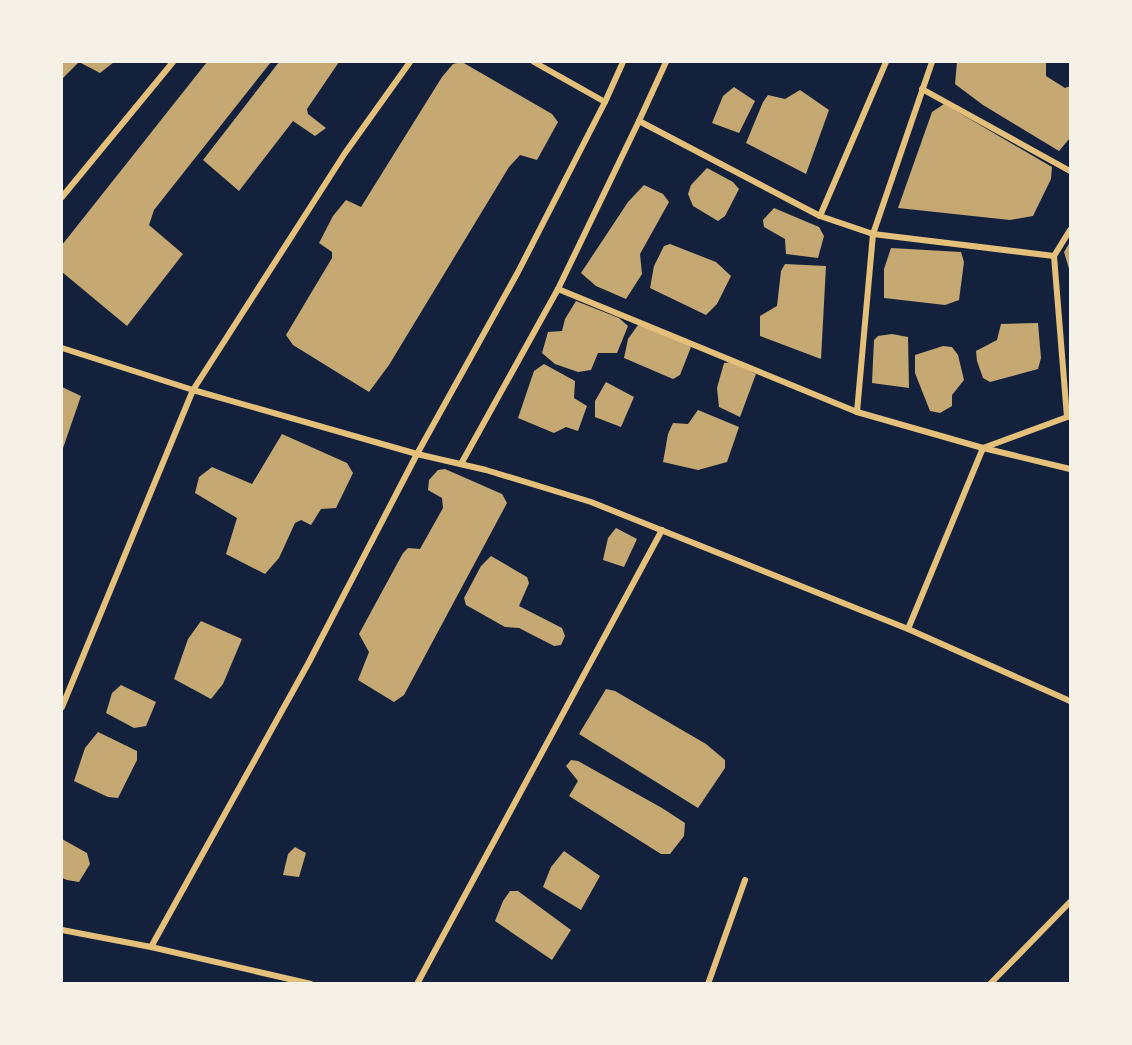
<svg xmlns="http://www.w3.org/2000/svg" width="1132" height="1045" font-family="'DM Sans',sans-serif">
<style>
.building{fill:#c6a872}
.lines{fill:none;stroke-linecap:round;stroke-linejoin:round}
.minor{stroke:#e5c07b;stroke-width:6}
</style>
<rect width="100%" height="100%" fill="#14213d"/>
<g class="building">
<polygon points="62,62 114,62 100,73 79,62 62,79"/>
<polygon points="207,62 271,62 154,210 149,225 183,254 127,326 62,272 62,245"/>
<polygon points="279,62 339,62 307,109 308,114 326,128 315,136 293,121 239,191 203,160"/>
<polygon points="462,62 552,114 558,122 537,160 520,155 509,167 389,365 369,392 293,345 286,335 332,258 332,252 319,243 333,216 346,200 361,207 442,77 453,64"/>
<polygon points="957,62 1046,62 1046,76 1065,88 1070,86 1070,138 1059,151 983,105 955,84"/>
<polygon points="734,87 755,101 739,133 712,123 723,96"/>
<polygon points="800,90 829,110 806,174 746,143 763,102 768,95 785,99"/>
<polygon points="944,104 1052,167 1051,179 1033,216 1010,220 898,208 932,112"/>
<polygon points="707,168 733,182 739,189 725,216 718,221 693,206 688,194 691,185"/>
<polygon points="644,185 663,194 669,202 640,254 642,274 626,299 596,286 581,273 628,202"/>
<polygon points="774,208 819,227 824,236 818,258 786,254 785,239 764,227 763,220"/>
<polygon points="1070,242 1070,272 1064,252"/>
<polygon points="670,244 716,262 731,276 717,304 706,315 650,288 654,266 664,246"/>
<polygon points="891,248 961,252 964,262 959,300 945,305 884,298 884,269"/>
<polygon points="785,264 826,266 821,359 760,336 760,316 777,306 781,271"/>
<polygon points="576,301 619,318 628,326 617,353 598,353 591,370 578,372 555,364 542,353 548,332 562,331 565,319"/>
<polygon points="1038,323 1041,358 1038,369 990,382 983,378 977,361 976,351 997,340 1001,324"/>
<polygon points="638,325 671,336 691,347 680,375 673,379 624,358 628,339"/>
<polygon points="892,334 908,337 909,388 872,383 874,340 878,336"/>
<polygon points="943,346 952,347 958,355 964,380 952,395 952,406 940,413 930,411 915,373 915,355"/>
<polygon points="732,362 756,374 740,417 719,407 717,388 724,363"/>
<polygon points="544,364 575,381 574,398 587,406 578,431 566,427 554,433 518,418 534,371"/>
<polygon points="606,382 634,397 621,427 595,417 595,401"/>
<polygon points="62,387 81,396 62,451"/>
<polygon points="698,410 739,427 727,462 698,470 663,462 668,434 673,423 688,424"/>
<polygon points="282,434 347,463 353,473 336,508 321,509 311,525 301,520 295,523 279,558 265,574 226,554 237,518 195,493 199,477 212,467 252,484"/>
<polygon points="445,469 502,494 507,503 404,695 394,702 358,680 369,652 359,634 403,553 408,548 420,549 443,508 442,498 428,490 429,480 438,470"/>
<polygon points="616,528 637,539 624,567 603,560 608,538"/>
<polygon points="491,556 527,577 529,583 519,606 562,628 565,636 561,645 554,646 519,628 505,627 466,605 464,598 481,566"/>
<polygon points="201,621 242,639 223,684 211,699 174,679 188,639"/>
<polygon points="121,685 156,702 146,726 134,728 106,713 112,693"/>
<polygon points="606,689 615,691 706,744 725,760 725,768 698,808 579,734"/>
<polygon points="98,732 137,751 137,760 118,798 108,797 74,781 85,748"/>
<polygon points="571,760 578,761 662,808 685,823 684,836 670,854 661,854 569,796 578,781 566,766"/>
<polygon points="62,839 87,853 90,864 79,882 67,880 62,878"/>
<polygon points="295,847 306,853 299,877 283,875 288,854"/>
<polygon points="564,851 600,876 581,910 543,887 551,867"/>
<polygon points="510,891 518,891 571,930 552,960 495,921 503,901"/>
</g>
<g class="lines">
<g class="minor">
<polyline points="534,62 605,102"/>
<polyline points="922,89 1070,171"/>
<polyline points="639,121 820,216 873,234 1054,256"/>
<polyline points="62,197 173,62"/>
<polyline points="820,216 886,62"/>
<polyline points="558,289 857,412 983,448 1070,469"/>
<polyline points="62,348 193,390 417,454 486,470 591,502 908,629 1070,701"/>
<polyline points="857,412 873,234 932,62"/>
<polyline points="1067,417 1054,256 1070,230"/>
<polyline points="461,464 558,289 639,121 666,62"/>
<polyline points="908,629 983,448 1070,416"/>
<polyline points="62,707 193,390 345,153 410,62"/>
<polyline points="62,930 151,947 311,984"/>
<polyline points="151,947 309,662 417,454 518,272 605,102 623,62"/>
<polyline points="417,984 662,530"/>
<polyline points="708,984 745,880"/>
<polyline points="990,984 1070,902"/>
</g>
</g>
<rect width="1132" height="1045" fill="none" stroke="#f6f1e7" stroke-width="126"/>
</svg>
